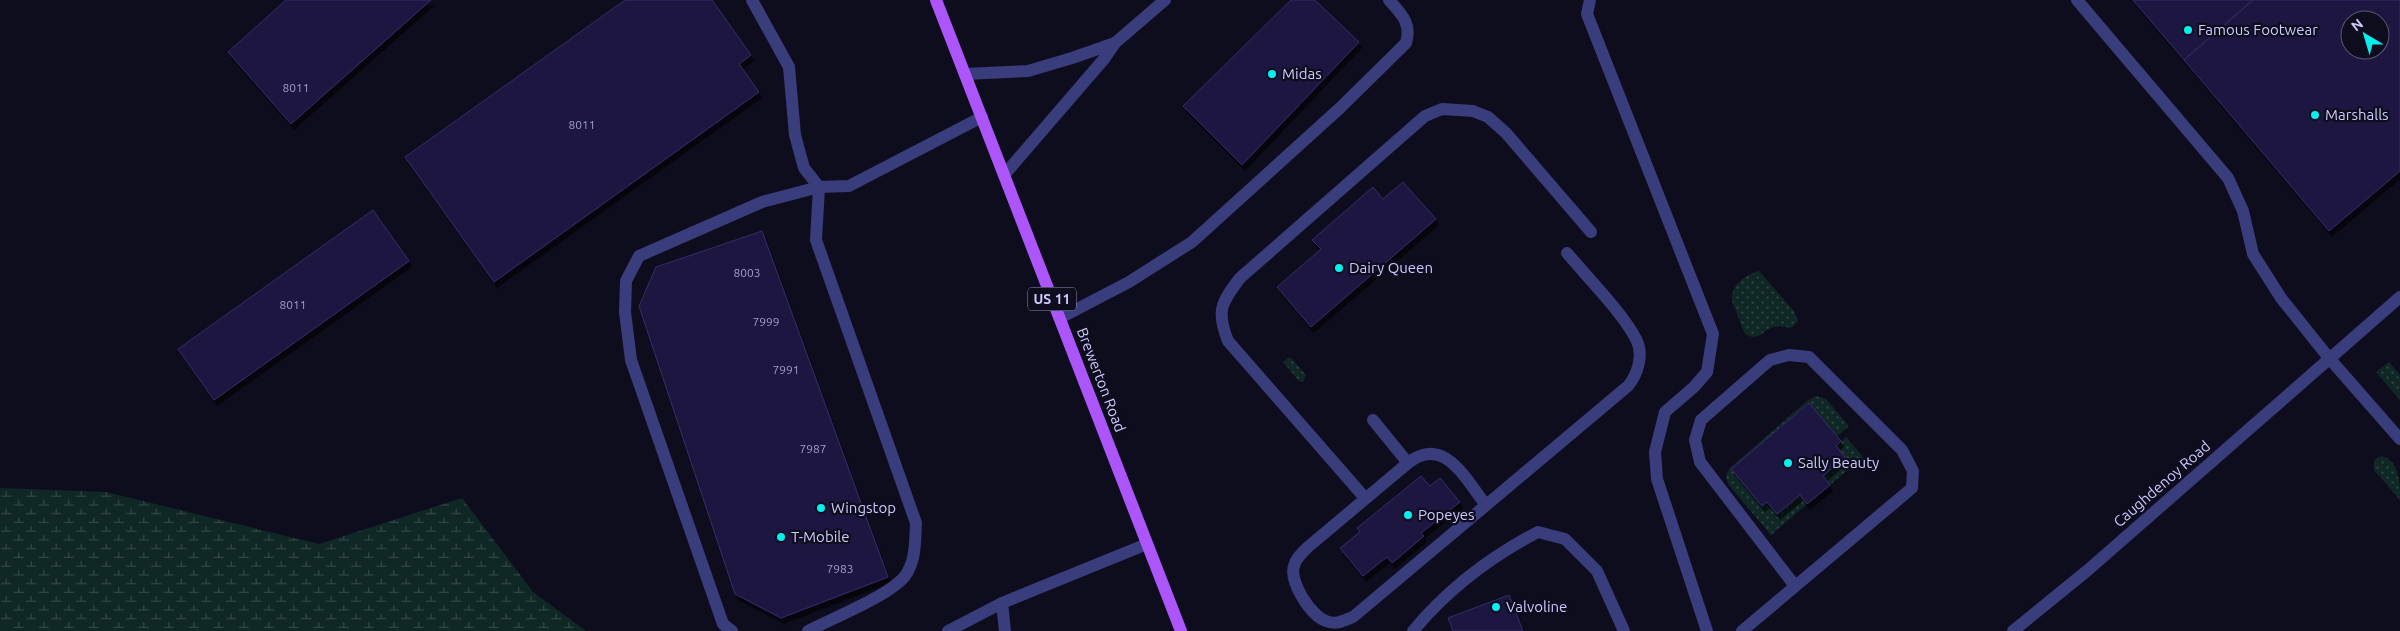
<svg xmlns="http://www.w3.org/2000/svg" width="2400" height="631" font-family="Ubuntu,sans-serif">
<style>
.wetland{fill:url(#wetland-marsh)}
.park{fill:url(#park-dots)}
.building{fill:#1d193f;stroke:#322c6a;fill-rule:evenodd;filter:url(#shadow)}
.lines{fill:none;stroke-linecap:round;stroke-linejoin:round}
.minor{stroke:#393d7c;stroke-width:12}
.major{stroke:#ac55fb;stroke-width:12}
.poi-dot{fill:#06efee;stroke:#0e0d1e;stroke-width:2}
.labels{text-anchor:middle;stroke-width:4.5;stroke-linejoin:round;paint-order:stroke}
.number-label{font-size:12px;fill:#a09ece}
.shield{fill:#0e0d1e;stroke:#9392bb;stroke-width:1}
.shield-label{font-size:14px;font-weight:bold;fill:#cccbfe}
.poi-label{font-size:15px;fill:#cccbfe;stroke:#0e0d1e;text-anchor:start}
.street-label{font-size:15px;fill:#cccbfe;stroke:#0e0d1e}
</style>
<defs>
<pattern id="wetland-marsh" width="20" height="14" patternUnits="userSpaceOnUse" patternTransform="scale(1.25)"><rect width="20" height="14" fill="#102825"/><path d="M1 5h8M5 5V1M11 12h8M15 12V8" fill="none" stroke="#324646"/></pattern>
<pattern id="park-dots" width="8" height="8" patternUnits="userSpaceOnUse" patternTransform="scale(1.25)"><rect width="8" height="8" fill="#102825"/><path d="M2 2h.1M6 6h.1" fill="none" stroke="#324646" stroke-width="1.8" stroke-linecap="round"/></pattern>
<filter id="shadow"><feDropShadow dx="3" dy="5.5" stdDeviation="0" flood-color="#0009"/></filter>
</defs>
<rect width="100%" height="100%" fill="#0e0d1e"/>
<polygon class="wetland" points="0,488 106,492 319,544 462,498 533,592 586,631 0,631"/>
<g class="park">
<path d="M1759 271 1794 311 1798 321 1791 328C1786 327 1779 325 1774 327 1763 329 1759 343 1745 334L1732 301C1731 285 1745 275 1759 271Z"/>
<polygon points="1290,357 1306,375 1303,382 1299,381 1283,362"/>
<polygon points="2389,362 2400,375 2400,400 2376,372"/>
<polygon points="1816,396 1826,399 1849,426 1837,436 1808,403 1732,469 1777,514 1800,495 1807,504 1771,535 1728,484 1726,476 1730,468 1807,401"/>
<polygon points="1846,437 1863,457 1830,485 1823,476 1845,457 1836,446"/>
<path d="M2382 456C2400 461 2400 485 2400 500L2374 470V460Z"/>
</g>
<g class="building">
<polygon points="286,0 431,0 291,124 228,52"/>
<polygon points="625,0 712,0 751,55 739,64 759,92 494,282 405,157"/>
<polygon points="1291,0 1315,0 1359,42 1242,165 1183,106"/>
<polygon points="2133,0 2253,0 2184,60"/>
<path d="M2253 0H2400V171L2329 231 2184 60ZM2350 20H2380V50H2350Z"/>
<polygon points="1403,182 1436,219 1311,327 1277,287 1321,249 1312,240 1373,187 1383,199"/>
<polygon points="373,210 409,261 214,400 178,349"/>
<polygon points="762,231 888,577 781,618 735,594 639,306 656,267"/>
<polygon points="1809,403 1841,441 1836,446 1845,457 1823,476 1830,485 1807,504 1800,495 1777,514 1767,502 1762,506 1731,469"/>
<polygon points="1421,476 1430,486 1440,478 1460,502 1421,533 1424,536 1392,563 1387,557 1363,576 1340,548 1360,532 1357,528"/>
<polygon points="1509,595 1523,631 1453,631 1448,618"/>
</g>
<g class="lines">
<g class="minor">
<polyline points="752,0 789,67 795,135 804,168 819,187 849,186 982,117"/>
<polyline points="1590,0 1587,14 1713,334 1707,372 1694,387 1665,412 1655,452 1657,479 1707,631"/>
<polyline points="2077,0 2228,178 2243,211 2253,254 2281,298 2329,358 2400,439"/>
<polyline points="1115,43 1165,0"/>
<polyline points="965,74 1028,71 1072,58 1115,43 1104,59 1004,175"/>
<path d="M1060 318 1129 282 1192 242 1340 108 1406 43C1412 23 1401 14 1389 0"/>
<polyline points="1373,420 1408,463"/>
<path d="M1365 498 1228 341C1216 311 1221 303 1240 278L1425 116 1442 109 1473 111 1488 117 1506 133 1591 232"/>
<path d="M1486 505C1466 480 1444 434 1408 463L1308 547C1302 553 1296 558 1294 566 1289 582 1311 616 1326 621 1336 625 1343 621 1353 617L1628 386C1638 374 1644 354 1636 339 1622 312 1587 277 1567 253"/>
<path d="M732 631 723 624 631 360 625 312 626 281 639 256 762 202 819 187 816 240 916 523C915 541 916 561 905 576 889 596 833 618 808 631"/>
<polyline points="948,631 1002,603"/>
<polyline points="1005,631 1002,603 1147,544"/>
<path d="M1413 631C1448 589 1490 557 1538 532L1565 539 1597 571 1624 631"/>
<polyline points="1742,631 1912,488 1913,471 1902,450 1809,357 1789,355 1770,360 1701,420 1695,440 1700,462 1795,586"/>
<polyline points="2013,631 2088,570 2400,297"/>
</g>
<polyline class="major" points="936,0 1181,631"/>
</g>
<g class="poi-dot">
<circle cx="2188" cy="30" r="5"/>
<circle cx="1272" cy="74" r="5"/>
<circle cx="2315" cy="115" r="5"/>
<circle cx="1339" cy="268" r="5"/>
<circle cx="1788" cy="463" r="5"/>
<circle cx="821" cy="508" r="5"/>
<circle cx="1408" cy="515" r="5"/>
<circle cx="781" cy="537" r="5"/>
<circle cx="1496" cy="607" r="5"/>
</g>
<g class="labels">
<g class="number-label">
<text x="296" y="92">8011</text>
<text x="582" y="129">8011</text>
<text x="747" y="277">8003</text>
<text x="293" y="309">8011</text>
<text x="766" y="326">7999</text>
<text x="786" y="374">7991</text>
<text x="813" y="453">7987</text>
<text x="840" y="573">7983</text>
</g>
<rect class="shield" x="1028" y="287.5" width="48" height="23" rx="4"/>
<g class="shield-label">
<text x="1052" y="304">US 11</text>
</g>
<g class="poi-label">
<text x="2198" y="35">Famous Footwear</text>
<text x="1282" y="79">Midas</text>
<text x="2325" y="120">Marshalls</text>
<text x="1349" y="273">Dairy Queen</text>
<text x="1798" y="468">Sally Beauty</text>
<text x="831" y="513">Wingstop</text>
<text x="1418" y="520">Popeyes</text>
<text x="791" y="542">T-Mobile</text>
<text x="1506" y="612">Valvoline</text>
</g>
<g class="street-label">
<text transform="translate(1101 380) rotate(69)" y="5">Brewerton Road</text>
<text transform="translate(2162 484) rotate(-41)" y="5">Caughdenoy Road</text>
</g>
</g>
<g transform="translate(2365 35) rotate(322)"><circle r="24" fill="#0e0d1e" stroke="#5a5978"/>
<path d="M0-4L9 19L0 12L-9 19Z" fill="#06efee"/>
<text y="-8" font-size="14" font-weight="bold" text-anchor="middle" fill="#cccbfe">N</text>
</g>
</svg>
